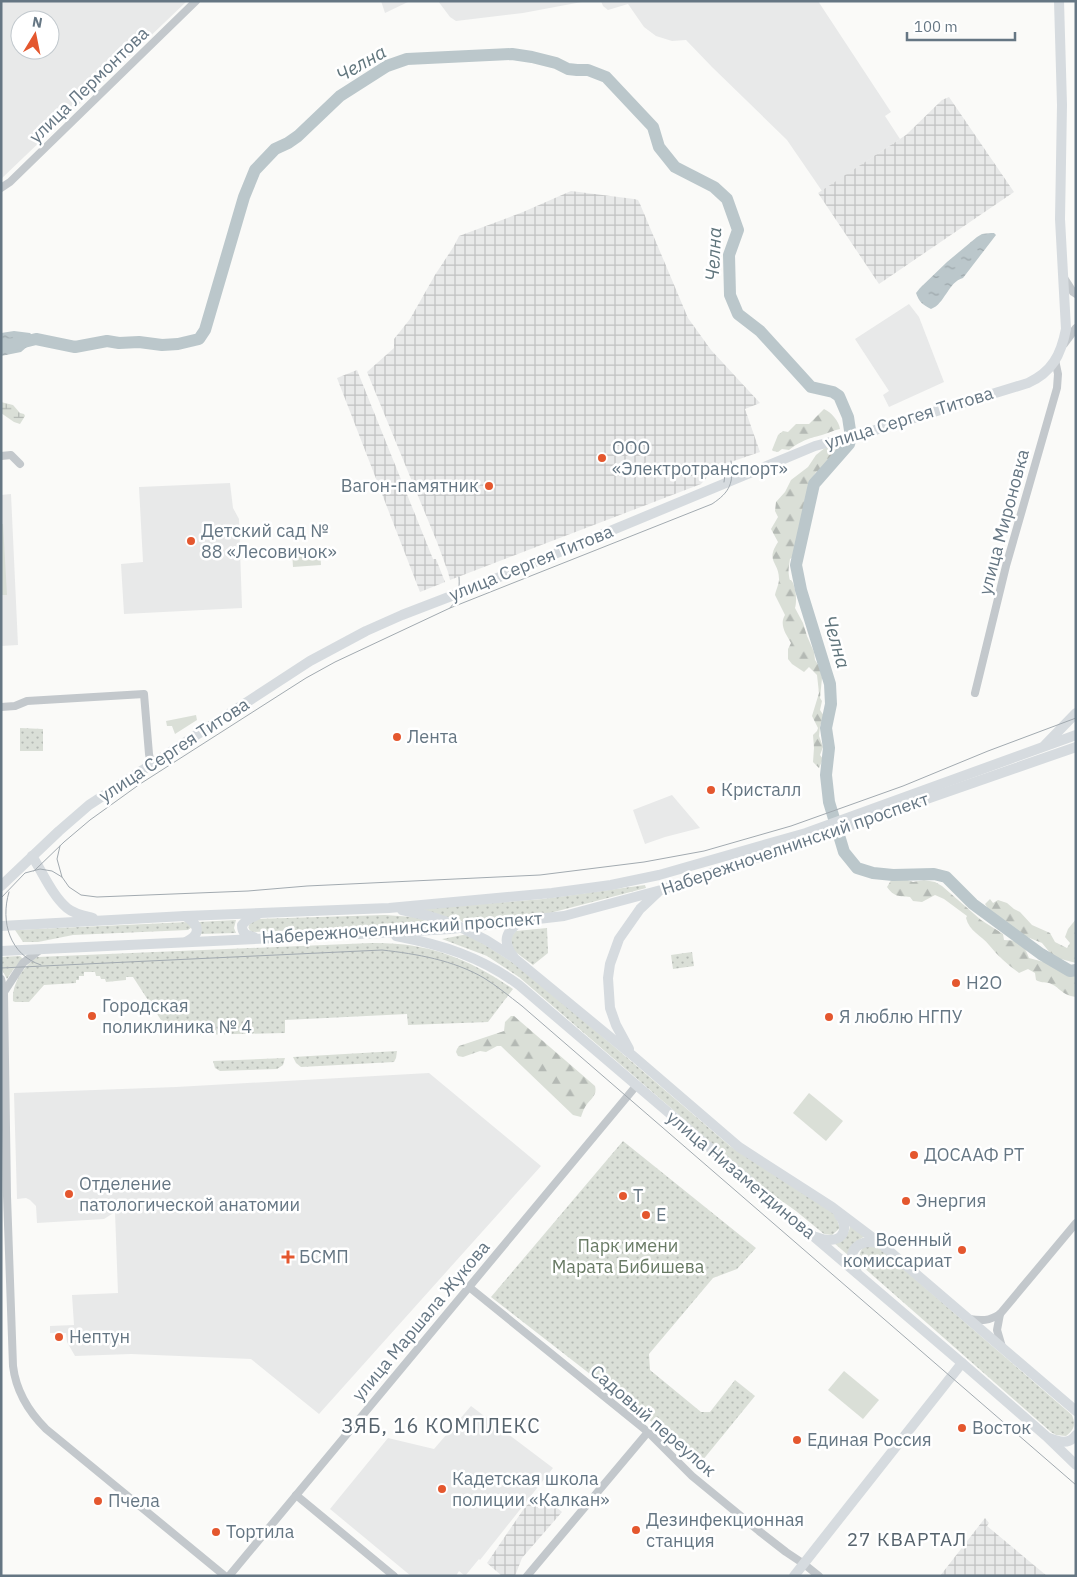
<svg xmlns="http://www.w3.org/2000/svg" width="1077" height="1577" font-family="'IBM Plex Sans',sans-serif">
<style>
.built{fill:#e8e9e9;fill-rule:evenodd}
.industrial{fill:url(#industrial-grid)}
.grass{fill:url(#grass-dots)}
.forest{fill:url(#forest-firs)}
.wetland{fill:url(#wetland-marsh)}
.garden{fill:#dadfd7}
.water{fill:url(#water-ripples)}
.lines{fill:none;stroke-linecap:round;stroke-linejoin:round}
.river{stroke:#bbc7cb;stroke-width:12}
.minor{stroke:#c3c8cc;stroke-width:8}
.major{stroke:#d6dbdf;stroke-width:10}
.tram{stroke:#a2aab0;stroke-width:1}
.poi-dot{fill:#e4572e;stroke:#fff;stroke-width:2}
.labels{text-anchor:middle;stroke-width:5;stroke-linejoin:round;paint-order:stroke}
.street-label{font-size:18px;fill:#657683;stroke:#fff}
.poi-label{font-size:18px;fill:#657683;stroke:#fff;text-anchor:start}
.park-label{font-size:18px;fill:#687a64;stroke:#fff}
.water-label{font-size:19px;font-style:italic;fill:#60757c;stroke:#fff}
.neighbourhood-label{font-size:19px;letter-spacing:1px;fill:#57646e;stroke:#fff}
.quarter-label{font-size:20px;letter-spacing:1px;fill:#57646e;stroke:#fff}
</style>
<defs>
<pattern id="industrial-grid" width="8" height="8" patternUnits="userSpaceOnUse" patternTransform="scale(1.25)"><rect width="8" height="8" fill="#e8e9e9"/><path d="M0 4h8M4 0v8" fill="none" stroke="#c0c1c2"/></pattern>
<pattern id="grass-dots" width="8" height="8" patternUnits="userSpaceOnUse" patternTransform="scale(1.25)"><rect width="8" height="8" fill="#dadfd7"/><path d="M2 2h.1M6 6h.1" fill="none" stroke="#b4b9b4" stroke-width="1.8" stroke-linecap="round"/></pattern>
<pattern id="forest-firs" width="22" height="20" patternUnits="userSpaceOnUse" patternTransform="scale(1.25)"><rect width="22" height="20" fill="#dadfd7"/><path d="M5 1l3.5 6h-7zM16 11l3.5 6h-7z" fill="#b4b9b4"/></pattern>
<pattern id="wetland-marsh" width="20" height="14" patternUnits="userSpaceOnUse" patternTransform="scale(1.25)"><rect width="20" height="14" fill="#dadfd7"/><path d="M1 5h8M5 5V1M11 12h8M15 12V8" fill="none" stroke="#b4b9b4"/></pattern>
<pattern id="water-ripples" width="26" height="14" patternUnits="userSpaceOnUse" patternTransform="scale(1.25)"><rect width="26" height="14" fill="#bbc7cb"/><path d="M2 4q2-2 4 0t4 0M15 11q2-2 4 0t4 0" fill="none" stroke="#9ca6aa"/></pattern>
</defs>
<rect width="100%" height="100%" fill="#fafaf8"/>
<g class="built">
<path d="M1 1H187L1 179ZM20 20H50V50H20Z"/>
<polygon points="381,1 410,1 385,13"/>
<polygon points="438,1 587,1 523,13 456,21 450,17"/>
<polygon points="601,1 818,1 891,112 885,116 900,139 822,191 787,140 712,67 686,40 672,41 656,36 644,27 628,4 608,10 603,6"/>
<polygon points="909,304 919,317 944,382 889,407 883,395 889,391 855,339"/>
<polygon points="230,483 233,508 239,519 242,608 124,614 121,564 143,562 139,487"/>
<polygon points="11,494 18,645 1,646 1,495"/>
<polygon points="672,795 700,828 665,837 645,844 633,810"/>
<polygon points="429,1073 541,1166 319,1414 251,1359 131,1354 75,1356 67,1342 66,1333 50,1333 50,1326 74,1325 72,1295 118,1293 115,1212 104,1219 37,1223 36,1206 30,1200 26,1198 17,1199 14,1093 176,1087"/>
<polygon points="471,1406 553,1468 480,1560 479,1559 465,1576 459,1571 456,1576 411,1576 330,1509 388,1438 434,1449"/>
</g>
<g class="industrial">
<polygon points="949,97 1014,192 879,284 818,193 906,135 942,100"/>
<polygon points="571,191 634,199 638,200 640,204 688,318 711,350 760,403 745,409 760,452 719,466 720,468 713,471 701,484 450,580 448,572 437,542 367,372 394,348 394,339 410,319 435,275 454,246 459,236 523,212"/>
<polygon points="357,370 433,559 436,559 445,582 420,592 337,378"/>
<polygon points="541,1494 562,1512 522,1558 515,1576 502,1576 487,1563 525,1507"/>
<polygon points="985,1518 989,1523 987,1526 1047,1576 940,1576"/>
</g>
<g class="grass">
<polygon points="20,728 43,729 43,751 20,751"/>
<polygon points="645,885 646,888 550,913 467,923 420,909 543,899"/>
<path d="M385 915 413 917 443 924 252 932C246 928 249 924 253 919Z"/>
<polygon points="236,920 234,928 236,933 199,934 198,922"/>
<polygon points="189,922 192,927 188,930 73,935 38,942 23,942 15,930"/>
<polygon points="547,928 548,953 533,965 514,951 510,938 516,931"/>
<polygon points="468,934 526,971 730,1146 835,1214 840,1228 832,1235 824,1234 796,1211 765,1189 519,977 487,956 442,939"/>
<path d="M371 943C427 942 468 958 513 989L488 1022 408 1025 407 1014 285 1020V1033L192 1035 161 1020 133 977H126V980L106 982 105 979H101L100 976H96L95 972H84V976H79V980H76V983L44 985 29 1002H15L13 1001C12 983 23 967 37 957Z"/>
<polygon points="692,952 694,966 673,969 671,955"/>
<polygon points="20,956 23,959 13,970 7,979 1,968 1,957"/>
<polygon points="397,1051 396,1058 394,1062 301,1067 296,1063 293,1057"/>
<polygon points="285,1058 283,1065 277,1069 220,1071 215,1068 213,1061"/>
<polygon points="623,1141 756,1248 737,1269 713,1278 649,1354 650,1370 701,1412 710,1412 735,1380 755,1396 702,1461 491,1297"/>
<path d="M850 1225 866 1236C855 1241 853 1245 849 1256L834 1243C842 1238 850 1235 850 1225Z"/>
<path d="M863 1247H878L1072 1415C1076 1425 1074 1430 1066 1436L1056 1435 1051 1432 862 1266C857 1259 859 1254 863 1247Z"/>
</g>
<g class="forest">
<path d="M824 409C831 412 839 421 840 429 834 430 831 432 825 434 808 439 804 439 789 450L782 449 778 452 773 451 772 450 778 435 783 431 788 432 796 424H809Z"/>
<path d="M835 443 840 446 822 469 816 472 810 481 807 499 799 526 796 555 790 559C789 565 788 571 789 576 790 583 790 577 793 583 796 590 797 601 795 608L803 623 807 636 814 652 815 660 821 669 822 678 820 698 822 701 820 710 824 716 820 726 819 736 823 747 820 755 823 759 819 768 813 762 814 748 813 735 817 731 818 728 812 716 819 693 817 675 809 667 804 672 792 664 788 659V649L791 643C786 634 779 625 785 615L775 595C776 590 779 584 779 579 779 561 765 562 778 542L771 529 778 517 775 511 776 502 785 492 791 480 808 467 816 455 826 447Z"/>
<path d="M893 877 902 878 913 882 924 880 935 882 942 886 981 920 1003 934 1004 940C1019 940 1024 944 1029 958L1051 964C1055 972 1068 973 1076 975V997C1061 995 1060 987 1049 983 1044 982 1041 983 1036 980L1035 973 1028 969 1019 973C1008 965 998 956 989 945 982 936 969 931 966 918L967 916 944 899 935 895 922 902 913 901 910 897C899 896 894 897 887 887Z"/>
<polygon points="990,899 993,903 998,900 1007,903 1014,909 1020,912 1032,925 1050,933 1055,942 1067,948 1070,943 1065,937 1068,929 1076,919 1076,963 1057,958 1051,954 1042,943 1020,934 999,917 989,913 987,907 985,904"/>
<path d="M511 1016H514L595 1086C598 1097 588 1100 584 1109 583 1111 582 1114 581 1117L573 1115 501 1046H497L486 1052 480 1051 463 1057 458 1056 456 1052 457 1049 459 1046 504 1031 505 1022Z"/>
</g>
<polygon class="wetland" points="1,402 13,405 20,413 24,414 25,416 20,424 14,422 1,413"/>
<g class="garden">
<polygon points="1,524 3,524 7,595 1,595"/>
<polygon points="320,549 321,565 293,567 292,551"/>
<polygon points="196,715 197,720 175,734 172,726 167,726 166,721"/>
<polygon points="809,1093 843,1121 826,1141 793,1113"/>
<polygon points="844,1371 879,1400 863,1419 828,1390"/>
</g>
<g class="water">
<path d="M991 233H994L996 235 963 278C948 282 945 304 931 309 923 305 919 302 916 293L920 288 947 262 977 237 982 234Z"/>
<polygon points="14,331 30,333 36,339 21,352 1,356 1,333"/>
</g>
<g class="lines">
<polyline class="river" points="1,345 16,344 36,339 75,347 107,341 119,343 139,342 162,345 178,344 199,339 205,330 244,197 255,170 275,149 288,143 298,136 340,96 387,66 407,59 512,54 532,57 556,63 568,69 577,70 588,70 606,77 653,127 659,147 675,167 714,187 727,199 738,230 729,255 730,295 738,314 760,331 811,387 833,392 839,396 848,417 851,437 849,444 814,484 796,565 801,590 830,684 831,704 826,728 829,748 826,775 829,802 844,852 857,868 873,873 893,875 934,874 946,877 973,904 1041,954 1070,971 1076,970"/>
<g class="minor">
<polyline points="1,188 10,182 196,1"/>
<polyline points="1064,278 1073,292 1076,294"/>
<polyline points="1064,344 1076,328"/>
<polyline points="1,456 11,455 20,464"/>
<polyline points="975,693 1006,566 1057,388 1058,374 1055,360"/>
<polyline points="1,707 15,706 27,701 144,694 149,754 151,764"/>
<path d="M1 979 4 992 7 1196 13 1366C16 1391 28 1411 46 1429L225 1576"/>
<polyline points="4,992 23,963 41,949"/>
<polyline points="469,1287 648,1432 692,1476 759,1531 786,1552 804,1564 819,1576"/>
<polyline points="1000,1314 997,1330 1002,1347"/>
<path d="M969 1319C982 1321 989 1321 1000 1314L1076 1223"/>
<polyline points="296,1495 394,1576"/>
<polyline points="229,1576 636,1086"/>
<polyline points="527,1576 648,1432"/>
</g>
<g class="major">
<polyline points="1045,745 1076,713"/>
<path d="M32 856C43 873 52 895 67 908 74 914 85 916 93 918"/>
<path d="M1 886 59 831 89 805 310 661 366 631 402 615 480 585 815 446 872 431 1028 383C1052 372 1061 355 1066 329L1060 219 1062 105 1059 1"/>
<polyline points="402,910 429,916 454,924 486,940 513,957 632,1055 739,1147 832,1207 881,1244 1076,1411"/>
<path d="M185 916C198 924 203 933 186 942"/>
<polyline points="1,926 185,916 389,908 552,893 611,885 659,875 806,833 1076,735"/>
<path d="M396 936C443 945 481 957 519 985L962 1363 1046 1436 1076 1465"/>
<path d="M254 937C246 935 242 934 242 925L247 920 257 915"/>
<polyline points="1,951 381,933 450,929 564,916 661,890 809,840 1076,747"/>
<path d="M513 956C502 941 506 932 519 922"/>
<polyline points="629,1049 616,1025 610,1008 608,978 610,964 619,939 640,909 658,892"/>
<path d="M816 1237C819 1238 824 1240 828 1240 844 1241 849 1227 839 1215"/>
<path d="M857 1273C855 1269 853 1265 852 1261 850 1245 865 1240 877 1243"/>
<path d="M1049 1438C1059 1442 1069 1445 1076 1435"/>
<polyline points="794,1576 962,1363"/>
</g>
<g class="tram">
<polyline points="723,464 725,475 724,482"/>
<path d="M450 608C458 599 460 589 459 577"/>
<polyline points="60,846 57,859 62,877"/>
<path d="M34 871 64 842 90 820 140 784 306 678 335 662 450 608 712 504C730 492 734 483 731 461"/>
<path d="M9 892C0 922 10 955 41 965"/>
<polyline points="1,898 25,873 40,869 52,871 62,877 69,887 81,895 97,897 248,891 307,886 540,875 644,862 704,851 791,826 903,786 988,751 1076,718"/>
<path d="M1 968 382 950C417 954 453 960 484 978 497 986 509 996 522 1006L1076 1485"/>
</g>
</g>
<g class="poi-dot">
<circle cx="602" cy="458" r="5"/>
<circle cx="489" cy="486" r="5"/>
<circle cx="191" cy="541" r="5"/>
<circle cx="397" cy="737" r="5"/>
<circle cx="711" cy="790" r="5"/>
<circle cx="956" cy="983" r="5"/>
<circle cx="92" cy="1016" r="5"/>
<circle cx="829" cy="1017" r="5"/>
<circle cx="914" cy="1155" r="5"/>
<circle cx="69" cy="1194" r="5"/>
<circle cx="623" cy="1196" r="5"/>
<circle cx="906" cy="1201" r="5"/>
<circle cx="646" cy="1215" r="5"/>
<circle cx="962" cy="1250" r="5"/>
<path d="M285.5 1249.5h5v5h5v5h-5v5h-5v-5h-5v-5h5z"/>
<circle cx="59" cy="1337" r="5"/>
<circle cx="962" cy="1428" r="5"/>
<circle cx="797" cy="1440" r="5"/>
<circle cx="442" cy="1489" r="5"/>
<circle cx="98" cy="1501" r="5"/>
<circle cx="636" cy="1530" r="5"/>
<circle cx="216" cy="1532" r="5"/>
</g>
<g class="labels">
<g class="street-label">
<text transform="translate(89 85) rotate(-44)" y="6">улица Лермонтова</text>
<text transform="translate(909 418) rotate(-17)" y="6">улица Сергея Титова</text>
<text transform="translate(1004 522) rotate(-75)" y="6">улица Мироновка</text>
<text transform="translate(531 563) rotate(-22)" y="6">улица Сергея Титова</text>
<text transform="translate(174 750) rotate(-33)" y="6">улица Сергея Титова</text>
<text transform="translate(795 844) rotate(-19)" y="6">Набережночелнинский проспект</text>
<text transform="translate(402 928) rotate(-4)" y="6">Набережночелнинский проспект</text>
<text transform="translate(741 1175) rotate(40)" y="6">улица Низаметдинова</text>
<text transform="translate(421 1321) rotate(-50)" y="6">улица Маршала Жукова</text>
<text transform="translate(653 1421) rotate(41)" y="6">Садовый переулок</text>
</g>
<g class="poi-label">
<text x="612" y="454">ООО<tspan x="612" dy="21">«Электротранспорт»</tspan></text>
<text x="479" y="492" text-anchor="end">Вагон-памятник</text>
<text x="201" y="537">Детский сад №<tspan x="201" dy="21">88 «Лесовичок»</tspan></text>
<text x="407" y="743">Лента</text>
<text x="721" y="796">Кристалл</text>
<text x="966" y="989">H2O</text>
<text x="102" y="1012">Городская<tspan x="102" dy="21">поликлиника № 4</tspan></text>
<text x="839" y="1023">Я люблю НГПУ</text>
<text x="924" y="1161">ДОСААФ РТ</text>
<text x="79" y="1190">Отделение<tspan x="79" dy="21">патологической анатомии</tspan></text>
<text x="633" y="1202">Т</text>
<text x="916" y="1207">Энергия</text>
<text x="656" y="1221">Е</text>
<text x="952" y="1246" text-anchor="end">Военный<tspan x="952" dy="21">комиссариат</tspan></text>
<text x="299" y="1263">БСМП</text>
<text x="69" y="1343">Нептун</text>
<text x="972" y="1434">Восток</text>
<text x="807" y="1446">Единая Россия</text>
<text x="452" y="1485">Кадетская школа<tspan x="452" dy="21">полиции «Калкан»</tspan></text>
<text x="108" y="1507">Пчела</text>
<text x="646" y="1526">Дезинфекционная<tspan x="646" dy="21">станция</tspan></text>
<text x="226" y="1538">Тортила</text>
</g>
<g class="park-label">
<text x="628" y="1252">Парк имени<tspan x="628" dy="21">Марата Бибишева</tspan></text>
</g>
<g class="water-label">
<text transform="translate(361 63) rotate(-30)" y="7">Челна</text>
<text transform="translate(713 254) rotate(-87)" y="7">Челна</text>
<text transform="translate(837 642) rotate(74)" y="7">Челна</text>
</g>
<g class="neighbourhood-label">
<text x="907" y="1546">27 КВАРТАЛ</text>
</g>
<g class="quarter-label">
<text x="441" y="1433">ЗЯБ, 16 КОМПЛЕКС</text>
</g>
</g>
<rect width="1077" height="1577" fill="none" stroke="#657683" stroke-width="5"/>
<g transform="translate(35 35) rotate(10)"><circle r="24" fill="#ffffff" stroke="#c1c8cd"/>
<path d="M0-4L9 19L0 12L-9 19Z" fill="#e4572e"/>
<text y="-8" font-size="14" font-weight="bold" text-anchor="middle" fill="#657683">N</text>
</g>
<path d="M907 32v8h108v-8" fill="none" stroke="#657683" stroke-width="2.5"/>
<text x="914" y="32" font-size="15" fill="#657683" stroke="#ffffff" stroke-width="4" paint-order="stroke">100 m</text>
</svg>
